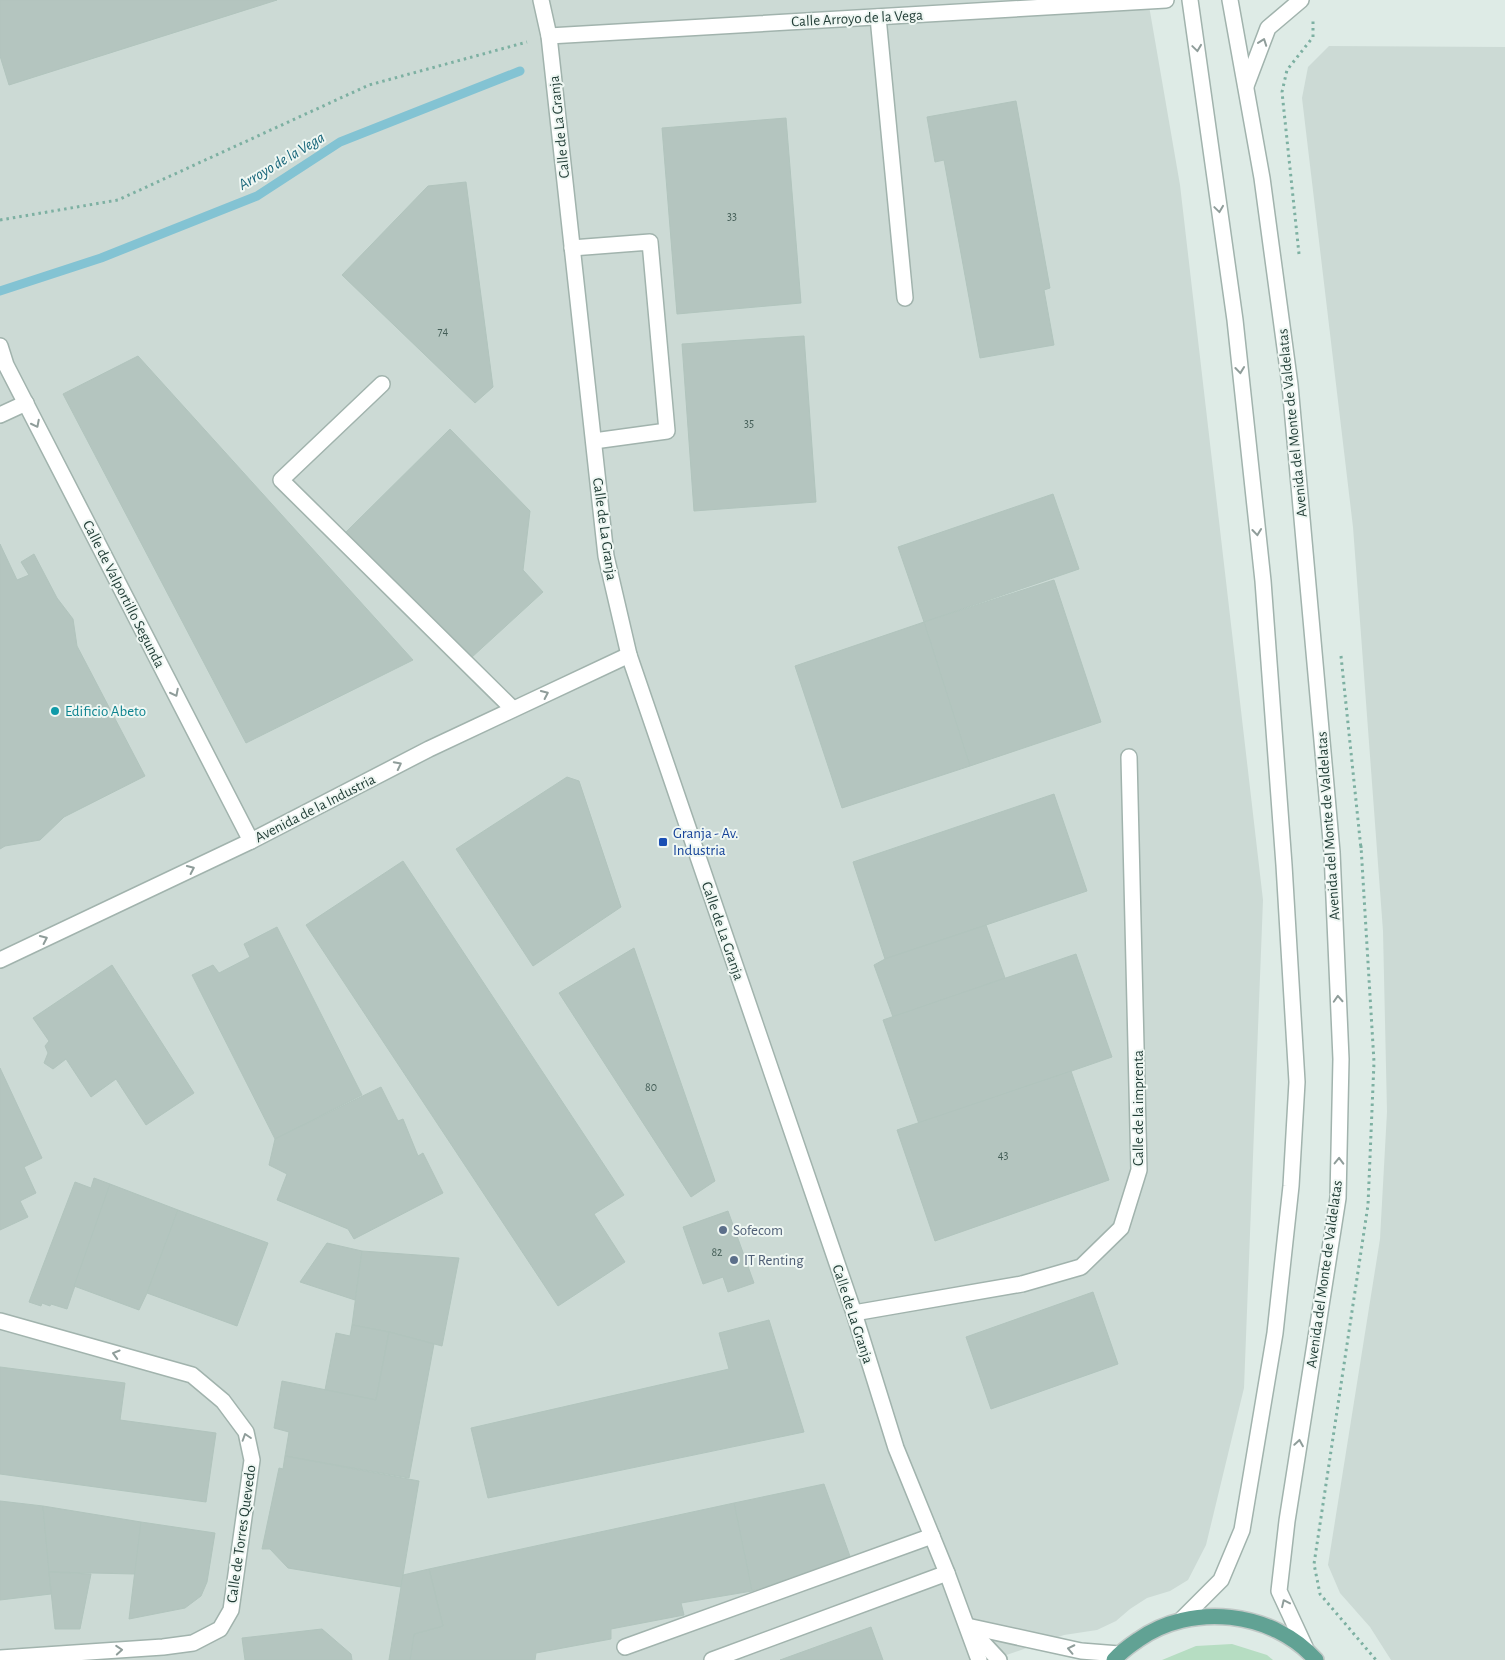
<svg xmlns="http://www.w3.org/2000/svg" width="1505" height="1660" font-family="'Alegreya Sans',sans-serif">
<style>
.built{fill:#ccdad5}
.green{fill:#b6ddc2}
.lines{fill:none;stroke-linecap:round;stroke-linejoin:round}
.stream{stroke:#83c3d3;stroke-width:9}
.building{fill:#b4c5bf;stroke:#b1c4bd}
.minor-casing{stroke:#a1b3ad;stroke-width:18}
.major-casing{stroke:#c0c8c6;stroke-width:18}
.path{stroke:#7db0a2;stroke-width:3;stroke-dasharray:2.5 4;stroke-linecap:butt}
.minor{stroke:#fff;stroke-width:15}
.major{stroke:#61a294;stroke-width:15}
.oneway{stroke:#8f9d9a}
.culture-dot{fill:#0f9aa8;stroke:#eff7f3;stroke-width:2}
.transit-dot{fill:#1a4fb4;stroke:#eff7f3;stroke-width:2}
.service-dot{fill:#5c6f8a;stroke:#eff7f3;stroke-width:2}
.labels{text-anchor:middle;stroke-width:4;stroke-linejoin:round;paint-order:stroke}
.number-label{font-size:12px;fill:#445e57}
.street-label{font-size:15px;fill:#1f3b34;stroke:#eff7f3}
.culture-label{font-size:15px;fill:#0d838f;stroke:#eff7f3;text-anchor:start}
.transit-label{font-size:15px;fill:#164399;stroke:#eff7f3;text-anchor:start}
.service-label{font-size:15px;fill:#4e5e75;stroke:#eff7f3;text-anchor:start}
.water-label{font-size:16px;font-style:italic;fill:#176579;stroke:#eff7f3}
</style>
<rect width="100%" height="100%" fill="#deebe6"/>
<g class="built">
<polygon points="0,0 1148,0 1180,185 1263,900 1244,1388 1206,1545 1188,1580 1170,1591 1147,1598 1130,1609 1116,1621 1097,1630 1064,1635 992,1660 0,1660"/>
<polygon points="1329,46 1505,47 1505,1660 1391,1660 1370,1627 1340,1593 1328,1565 1380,1239 1387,1112 1383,931 1353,527 1302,98 1308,67"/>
</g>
<polygon class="green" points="1232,1644 1267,1655 1273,1660 1162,1660 1196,1646"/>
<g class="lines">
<polyline class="stream" points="0,291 101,258 257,196 340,142 520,71"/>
</g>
<g class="building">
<polygon points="0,0 277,0 9,85 0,56"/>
<polygon points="1016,101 1050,288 1044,290 1054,345 980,358 944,160 935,162 927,117"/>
<polygon points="786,118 801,303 677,314 662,128"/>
<polygon points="466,182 493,387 475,403 342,275 428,186"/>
<polygon points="804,336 816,502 694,511 682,344"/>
<polygon points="138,356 413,660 246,743 63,394"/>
<polygon points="450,429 530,511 523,570 543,592 471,658 346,532"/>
<polygon points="1053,494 1079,569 924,622 898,547"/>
<polygon points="0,544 17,580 29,575 21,562 34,554 57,598 73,619 77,646 145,776 64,817 40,840 5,846 0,849"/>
<polygon points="1054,580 1101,722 970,766 924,622"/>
<polygon points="924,622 970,766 842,808 795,666"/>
<polygon points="567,777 579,781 621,907 533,966 456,849"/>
<polygon points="1054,794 1087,891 885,959 853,862"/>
<polygon points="403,861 624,1195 594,1214 625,1262 558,1306 306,925"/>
<polygon points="986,925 1005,978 893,1017 874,965 885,959"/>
<polygon points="277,927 362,1095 275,1139 192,975 213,965 219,973 250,957 244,944"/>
<polygon points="634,948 715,1181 691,1197 559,993"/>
<polygon points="1076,954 1112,1057 919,1124 883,1020"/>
<polygon points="112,965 194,1093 146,1125 116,1079 91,1097 66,1059 53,1069 44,1063 48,1053 45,1046 49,1041 33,1018"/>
<polygon points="0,1068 42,1158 24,1167 36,1193 20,1201 28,1217 0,1230"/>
<polygon points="1071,1071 1109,1180 935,1241 897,1130"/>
<polygon points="381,1087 398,1121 403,1119 418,1156 423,1153 443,1193 354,1239 348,1229 277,1200 287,1174 269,1165 275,1139"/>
<polygon points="94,1178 110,1184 67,1309 51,1304 50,1306 42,1303 41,1306 29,1302 75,1182 91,1188"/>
<polygon points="110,1184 178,1210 147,1293 139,1310 74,1286"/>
<polygon points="178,1210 268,1243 237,1326 147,1293"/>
<polygon points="728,1211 754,1283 728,1292 723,1277 703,1284 683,1227"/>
<polygon points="327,1243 362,1251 355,1300 300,1282"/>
<polygon points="362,1251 459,1258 442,1346 389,1332 352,1325"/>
<polygon points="1093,1292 1118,1364 991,1409 966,1337"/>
<polygon points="769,1320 804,1432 488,1498 471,1428 729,1369 719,1333"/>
<polygon points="352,1325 389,1332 376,1400 325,1390 336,1333 350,1336"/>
<polygon points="389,1332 434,1344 409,1478 285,1456 289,1432 274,1428 282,1381 376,1400"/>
<polygon points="0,1367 125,1383 120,1420 216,1433 206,1502 0,1474"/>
<polygon points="285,1456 419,1481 401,1587 288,1568 270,1549 262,1549 279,1468 283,1469"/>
<polygon points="824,1484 851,1559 752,1591 734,1503"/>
<polygon points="0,1501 43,1506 51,1594 0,1600"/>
<polygon points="734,1503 752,1591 681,1603 684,1615 611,1629 611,1639 536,1653 535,1660 410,1660 414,1634 443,1626 429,1569"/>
<polygon points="43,1506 141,1522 135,1574 49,1572"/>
<polygon points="141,1522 215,1533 207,1582 201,1596 185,1608 129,1619"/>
<polygon points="429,1569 443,1626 414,1634 410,1660 389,1660 403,1575"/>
<polygon points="49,1572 91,1574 80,1629 55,1629"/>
<polygon points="871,1627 883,1660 780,1660"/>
<polygon points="322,1629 351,1654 352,1660 245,1660 242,1638"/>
</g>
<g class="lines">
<g class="minor-casing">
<g id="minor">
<polyline points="541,0 549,36 606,556 629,655 854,1313 896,1448 947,1573 979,1660"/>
<polyline points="1230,0 1262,178 1290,385 1332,852 1341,1059 1338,1198 1287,1521 1279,1591 1305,1647"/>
<polyline points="878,17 905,298"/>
<polyline points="549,36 1166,0"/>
<polyline points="1246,86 1268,28 1301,0"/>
<polyline points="572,248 650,242 667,431 594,441"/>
<polyline points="0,346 6,365 251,841"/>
<polyline points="382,384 281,480 513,709"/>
<polyline points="0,415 26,403"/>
<polyline points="0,960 251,841 429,749 629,655"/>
<polyline points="854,1313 1022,1284 1081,1267 1121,1228 1139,1170 1129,757"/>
<polyline points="0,1321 192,1375 223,1401 246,1432 252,1460 231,1610 220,1629 193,1643 163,1647 0,1658"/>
<polyline points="1182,1619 1221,1580 1242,1530 1275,1333 1291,1186 1297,1082 1284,865 1263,581 1235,320 1190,0"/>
<polyline points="967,1626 1081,1651 1119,1654"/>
<polyline points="972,1631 999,1660"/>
<polyline points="625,1647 932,1536"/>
<polyline points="712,1660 947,1573"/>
</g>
</g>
<g class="major-casing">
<path id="major" d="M1114 1660C1121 1652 1129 1646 1138 1640 1191 1602 1273 1611 1316 1660"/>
</g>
<g class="path">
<polyline points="0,220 118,200 369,85 527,42"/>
<polyline points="1299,254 1282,92 1287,70 1313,37 1313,21"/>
<polyline points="1341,656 1361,849 1361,846 1374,1062 1368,1205 1314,1564 1320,1594 1376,1660"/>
</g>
<use href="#minor" class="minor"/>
<use href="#major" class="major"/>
</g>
<defs><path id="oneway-chevron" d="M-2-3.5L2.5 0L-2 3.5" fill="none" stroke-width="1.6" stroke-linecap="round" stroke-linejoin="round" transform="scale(1.25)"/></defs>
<g class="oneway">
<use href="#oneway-chevron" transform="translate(1263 42) rotate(-70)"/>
<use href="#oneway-chevron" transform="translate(1197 48) rotate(82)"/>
<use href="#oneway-chevron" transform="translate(1219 209) rotate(82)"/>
<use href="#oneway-chevron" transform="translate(1240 370) rotate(84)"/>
<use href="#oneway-chevron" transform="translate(36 424) rotate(63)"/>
<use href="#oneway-chevron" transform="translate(1257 532) rotate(84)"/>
<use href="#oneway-chevron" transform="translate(175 693) rotate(63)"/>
<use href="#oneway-chevron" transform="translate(545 694) rotate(-25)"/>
<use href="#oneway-chevron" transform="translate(398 765) rotate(-27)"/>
<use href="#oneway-chevron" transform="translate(191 869) rotate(-25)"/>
<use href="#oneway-chevron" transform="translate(44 939) rotate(-25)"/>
<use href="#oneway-chevron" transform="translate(1338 999) rotate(-93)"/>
<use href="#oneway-chevron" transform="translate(1339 1161) rotate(-89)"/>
<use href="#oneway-chevron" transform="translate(116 1354) rotate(-164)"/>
<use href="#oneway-chevron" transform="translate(246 1437) rotate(-108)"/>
<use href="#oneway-chevron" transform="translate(1299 1443) rotate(-81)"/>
<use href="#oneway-chevron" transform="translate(1285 1603) rotate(-115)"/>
<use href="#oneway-chevron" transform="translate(1071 1649) rotate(-168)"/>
<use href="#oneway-chevron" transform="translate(119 1650) rotate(-4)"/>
</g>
<circle class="culture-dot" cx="55" cy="711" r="5"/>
<rect class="transit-dot" x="658" y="837" width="10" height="10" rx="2.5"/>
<g class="service-dot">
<circle cx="723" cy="1230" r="5"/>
<circle cx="734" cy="1260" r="5"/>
</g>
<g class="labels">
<g class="number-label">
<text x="732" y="220">33</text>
<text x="443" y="335">74</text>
<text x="749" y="427">35</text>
<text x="651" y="1091">80</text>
<text x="1003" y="1159">43</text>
<text x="717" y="1256">82</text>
</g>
<g class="street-label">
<text transform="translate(857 18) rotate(-3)" y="5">Calle Arroyo de la Vega</text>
<text transform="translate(559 127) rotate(-96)" y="5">Calle de La Granja</text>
<text transform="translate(1292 423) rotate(-96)" y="5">Avenida del Monte de Valdelatas</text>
<text transform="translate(605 529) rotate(82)" y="5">Calle de La Granja</text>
<text transform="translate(124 594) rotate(63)" y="5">Calle de Valportillo Segunda</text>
<text transform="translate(315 808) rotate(-27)" y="5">Avenida de la Industria</text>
<text transform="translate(1328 826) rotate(-94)" y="5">Avenida del Monte de Valdelatas</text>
<text transform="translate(723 931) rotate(71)" y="5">Calle de La Granja</text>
<text transform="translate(1138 1108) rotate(-90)" y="5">Calle de la imprenta</text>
<text transform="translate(1324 1274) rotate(-82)" y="5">Avenida del Monte de Valdelatas</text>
<text transform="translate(853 1314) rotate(72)" y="5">Calle de La Granja</text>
<text transform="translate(241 1534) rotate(-82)" y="5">Calle de Torres Quevedo</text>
</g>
<g class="culture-label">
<text x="65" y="716">Edificio Abeto</text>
</g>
<g class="transit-label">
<text x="673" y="838">Granja - Av.<tspan x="673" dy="17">Industria</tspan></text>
</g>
<g class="service-label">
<text x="733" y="1235">Sofecom</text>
<text x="744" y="1265">IT Renting</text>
</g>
<g class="water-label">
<text transform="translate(281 160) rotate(-31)" y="6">Arroyo de la Vega</text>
</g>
</g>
</svg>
